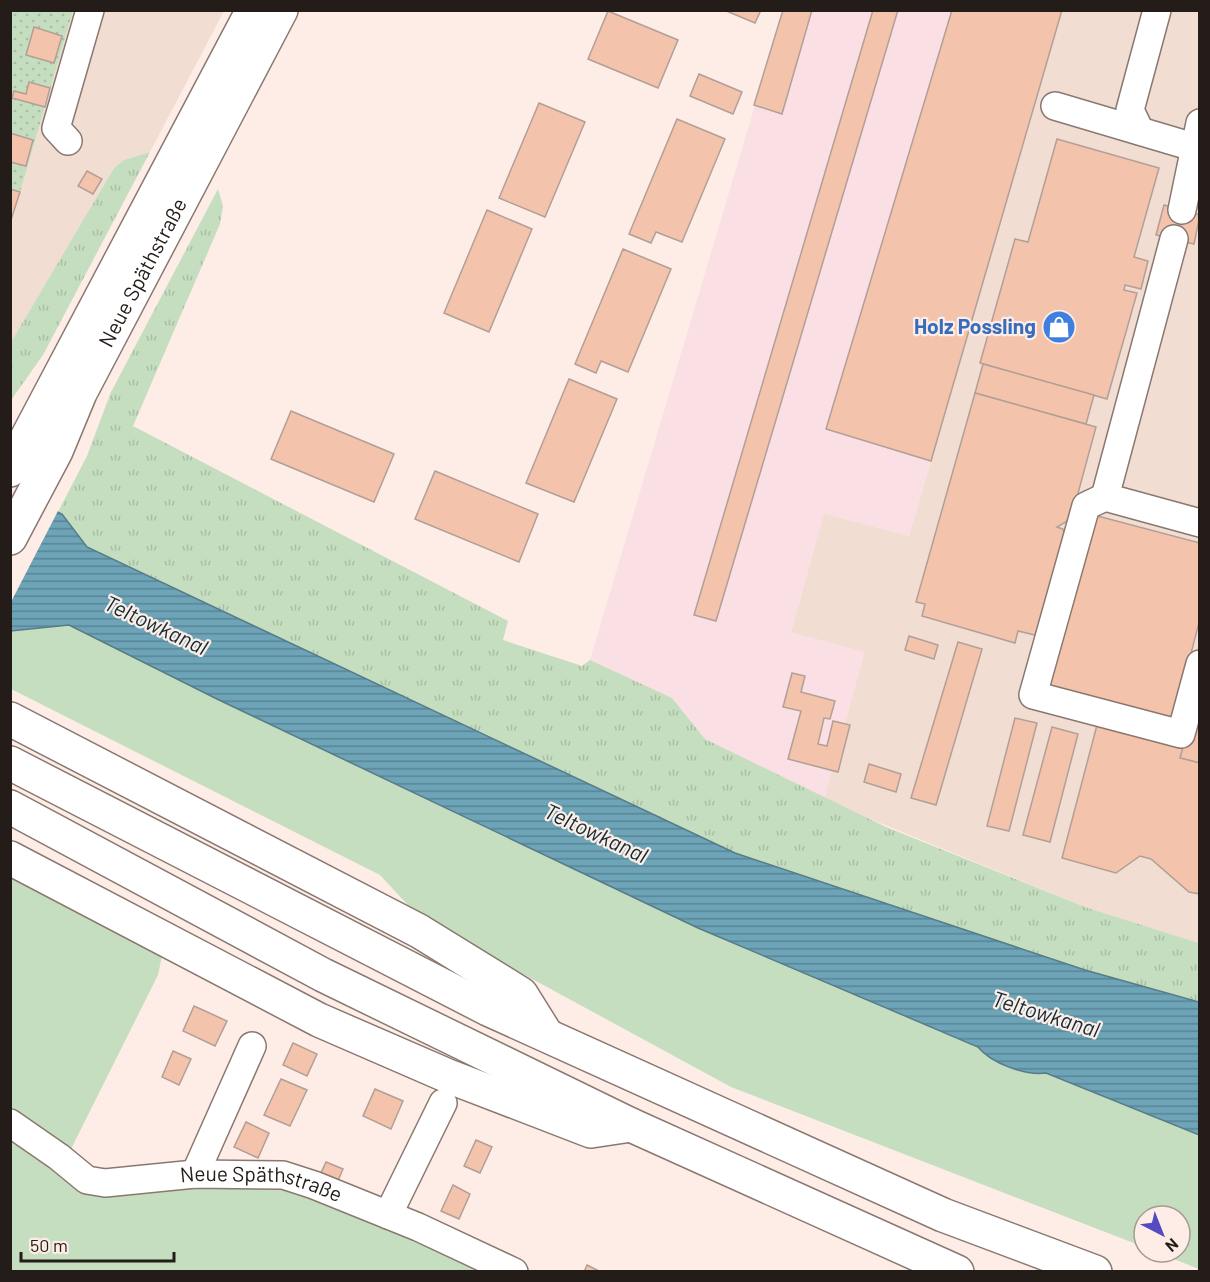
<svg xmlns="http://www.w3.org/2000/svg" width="1210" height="1282" font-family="Barlow,sans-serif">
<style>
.built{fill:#f2ddd3}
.industrial{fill:#fadfe4}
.grass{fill:#c5debf}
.park{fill:url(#park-tufts)}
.garden{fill:url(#garden-dots)}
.water{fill:url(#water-rules);stroke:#577b88;stroke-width:1.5}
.pier{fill:#fdede6}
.building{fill:#f3c3ab;stroke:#b29f97;stroke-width:1.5}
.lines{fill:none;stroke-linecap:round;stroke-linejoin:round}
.minor-casing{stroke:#8a7870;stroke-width:30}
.major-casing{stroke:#8a7870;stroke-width:36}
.highway-casing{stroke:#8a7870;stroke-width:36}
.minor{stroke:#fff;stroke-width:27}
.major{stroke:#fff;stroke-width:33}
.highway{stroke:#fff;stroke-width:33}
.labels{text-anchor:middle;stroke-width:4.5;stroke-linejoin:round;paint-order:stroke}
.street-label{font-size:21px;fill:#231c19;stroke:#fdede6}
.shop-label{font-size:21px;font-weight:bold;fill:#366cbe;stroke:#fdede6;text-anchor:end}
.water-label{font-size:22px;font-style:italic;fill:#112d37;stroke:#fdede6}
</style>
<defs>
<pattern id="park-tufts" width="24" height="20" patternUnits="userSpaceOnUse" patternTransform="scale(1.5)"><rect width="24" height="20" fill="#c5debf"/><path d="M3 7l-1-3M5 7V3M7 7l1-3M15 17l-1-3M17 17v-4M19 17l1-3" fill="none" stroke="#a9bea4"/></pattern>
<pattern id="garden-dots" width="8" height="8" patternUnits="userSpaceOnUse" patternTransform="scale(1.5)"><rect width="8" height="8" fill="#c5debf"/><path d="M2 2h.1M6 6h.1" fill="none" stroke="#a9bea4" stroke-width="1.8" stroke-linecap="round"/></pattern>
<pattern id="water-rules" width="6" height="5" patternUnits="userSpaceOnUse" patternTransform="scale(1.5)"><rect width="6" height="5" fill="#6da4b8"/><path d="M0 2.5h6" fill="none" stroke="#598595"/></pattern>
</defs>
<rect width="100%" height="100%" fill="#fdede6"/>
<g class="built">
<polygon points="73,11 224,11 150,152 124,160 114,168 11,342 11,223"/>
<polygon points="1062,11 1199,11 1199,943 1085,907 824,800 791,632 824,513 909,536"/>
</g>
<polygon class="industrial" points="783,11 1062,11 909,536 824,514 791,632 865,652 824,800 705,739 672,698 590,660"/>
<g class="grass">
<path d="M69 625 219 700 698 928 978 1047C991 1063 1025 1076 1046 1073L1199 1135V1269L1156 1252H1180V1216H1144V1247L731 1087 420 918 380 875 11 689 10 631Z"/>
<polygon points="10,876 162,956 158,975 67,1157 85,1192 300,1175 517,1271 11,1271"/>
</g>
<g class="park">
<polygon points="150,152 43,355 11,400 11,342 114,168 124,160"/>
<polygon points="218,189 223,206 220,224 133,426 508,621 503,640 582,666 590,660 672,698 705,739 886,827 1085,907 1199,943 1199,1002 1085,970 735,853 87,547 58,512 87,456 111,392"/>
</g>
<polygon class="garden" points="11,11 73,11 11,223"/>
<path class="water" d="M11 490 62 514 87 547 735 853 1085 970 1199 1002V1135L1046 1073C1025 1076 991 1063 978 1047L698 928 219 700 69 625 11 631Z"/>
<polygon class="pier" points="10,487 59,509 11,602"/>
<g class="building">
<polygon points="724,10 761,10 755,23"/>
<polygon points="783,10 812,10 782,114 754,105"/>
<polygon points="873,10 898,10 716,621 694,615"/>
<polygon points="952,10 1062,10 931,461 826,429"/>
<polygon points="608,11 678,40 658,88 588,59"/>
<polygon points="34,27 62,36 54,63 26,55"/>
<polygon points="699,74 742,92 733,114 690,96"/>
<polygon points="29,82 50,88 45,107 12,98 14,91 26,94"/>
<polygon points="539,103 585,122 545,217 499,198"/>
<polygon points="677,119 725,139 682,242 656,232 651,243 629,234"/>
<polygon points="10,133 33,140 26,166 10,162"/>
<polygon points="1057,139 1159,168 1134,257 1148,261 1141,289 1125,285 1124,290 1137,293 1107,399 980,363 1015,239 1028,242"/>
<polygon points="87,171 102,179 93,194 78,186"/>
<polygon points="10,189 20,192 10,223"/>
<polygon points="1164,205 1200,215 1194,244 1156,235"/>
<polygon points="487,210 532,229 489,332 444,313"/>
<polygon points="623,249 671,269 628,372 601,361 596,373 575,364"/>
<polygon points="983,364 1094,395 1086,424 975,393"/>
<polygon points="569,379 617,399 574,502 526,483"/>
<polygon points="975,393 1096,427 1071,519 1057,527 1063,529 1066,539 1039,636 1018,631 1015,643 922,616 925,604 916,602"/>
<polygon points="291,411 394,454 374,502 271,459"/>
<polygon points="435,471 538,514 519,562 415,519"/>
<polygon points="1090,514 1200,543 1200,619 1173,722 1044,689"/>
<polygon points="909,636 938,645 934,659 905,650"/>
<polygon points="958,642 982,649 936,805 911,798"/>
<polygon points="792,673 805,676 801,692 835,701 830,719 824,718 818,744 827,746 833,721 850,725 838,772 788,759 801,711 783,707"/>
<polygon points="1015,718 1037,723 1009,831 987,826"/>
<polygon points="1200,719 1200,763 1180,758 1181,747"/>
<polygon points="1097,725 1183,747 1180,758 1200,763 1200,894 1189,892 1151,859 1140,856 1116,873 1062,858"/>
<polygon points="1052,727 1078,734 1050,842 1023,835"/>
<polygon points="869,764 901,774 896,792 864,782"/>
<polygon points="194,1006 227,1021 215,1046 183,1031"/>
<polygon points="293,1043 317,1054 307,1076 283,1065"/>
<polygon points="173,1051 191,1059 179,1085 162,1077"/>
<polygon points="281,1079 307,1090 290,1126 264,1115"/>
<polygon points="375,1089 403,1101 391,1129 363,1116"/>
<polygon points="246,1122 269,1133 258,1158 234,1147"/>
<polygon points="476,1140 492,1147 480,1173 464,1166"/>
<polygon points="326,1162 343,1169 337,1183 320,1175"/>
<polygon points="453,1185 470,1194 459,1219 441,1211"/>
<polygon points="587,1265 601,1272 584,1272"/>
</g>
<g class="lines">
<g class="minor-casing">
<g id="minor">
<polyline points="1055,106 1200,149"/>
<polyline points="1140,131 1130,110 1157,10"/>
<polyline points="68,141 56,128 90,10"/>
<polyline points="1182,210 1200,123"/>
<polyline points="1174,239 1105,497 1200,523"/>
<polyline points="1105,497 1086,506 1033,695 1181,734 1200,664"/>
<path id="s1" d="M10 1123 59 1157 87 1180 105 1183 195 1174 283 1175 314 1185 418 1227 514 1272"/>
<polyline points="195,1174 252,1046"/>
<polyline points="388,1215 443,1103"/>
</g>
</g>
<g class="major-casing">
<g id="major">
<polyline points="10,470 253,10"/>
<path id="s2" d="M10 538 56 451 80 393 281 10"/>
</g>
</g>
<g class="highway-casing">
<g id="highway">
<polyline points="10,719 419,931 521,994 546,1034"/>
<polyline points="10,763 488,1009 943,1215 1095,1272"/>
<polyline points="10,807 323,975 631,1125 957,1272"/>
<polyline points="10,858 319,1020 448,1076 591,1131 631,1125"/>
</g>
</g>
<use href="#minor" class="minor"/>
<use href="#major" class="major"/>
<use href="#highway" class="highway"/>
</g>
<defs>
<g id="shop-disc" transform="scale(1.725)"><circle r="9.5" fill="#3f7fe0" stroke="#fdede6"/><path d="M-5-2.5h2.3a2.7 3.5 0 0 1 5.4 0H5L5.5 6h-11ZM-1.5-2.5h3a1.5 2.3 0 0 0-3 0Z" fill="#fff"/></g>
</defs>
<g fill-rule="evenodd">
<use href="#shop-disc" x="1059" y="327"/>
</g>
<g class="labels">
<g class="street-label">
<text dy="7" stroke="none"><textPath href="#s2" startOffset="297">Neue Späthstraße</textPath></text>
<text dy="7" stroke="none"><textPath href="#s1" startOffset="272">Neue Späthstraße</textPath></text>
</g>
<g class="shop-label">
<text x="1036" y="334">Holz Possling</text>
</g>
<g class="water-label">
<text transform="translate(156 625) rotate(25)" y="8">Teltowkanal</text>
<text transform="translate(596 833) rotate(25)" y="8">Teltowkanal</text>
<text transform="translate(1046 1014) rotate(17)" y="8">Teltowkanal</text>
</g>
</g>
<rect width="1210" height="1282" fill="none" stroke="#231c19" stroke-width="24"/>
<g transform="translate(1162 1234) rotate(138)"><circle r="28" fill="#fdede6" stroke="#a69994" stroke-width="1.5"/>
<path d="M0-4.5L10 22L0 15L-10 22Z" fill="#544ac1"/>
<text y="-9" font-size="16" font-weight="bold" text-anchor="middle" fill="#231c19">N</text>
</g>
<path d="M21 1252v9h153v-9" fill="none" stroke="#231c19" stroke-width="3"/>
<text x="30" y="1252" font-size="18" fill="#231c19" stroke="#fdede6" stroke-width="4.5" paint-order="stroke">50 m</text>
</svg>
